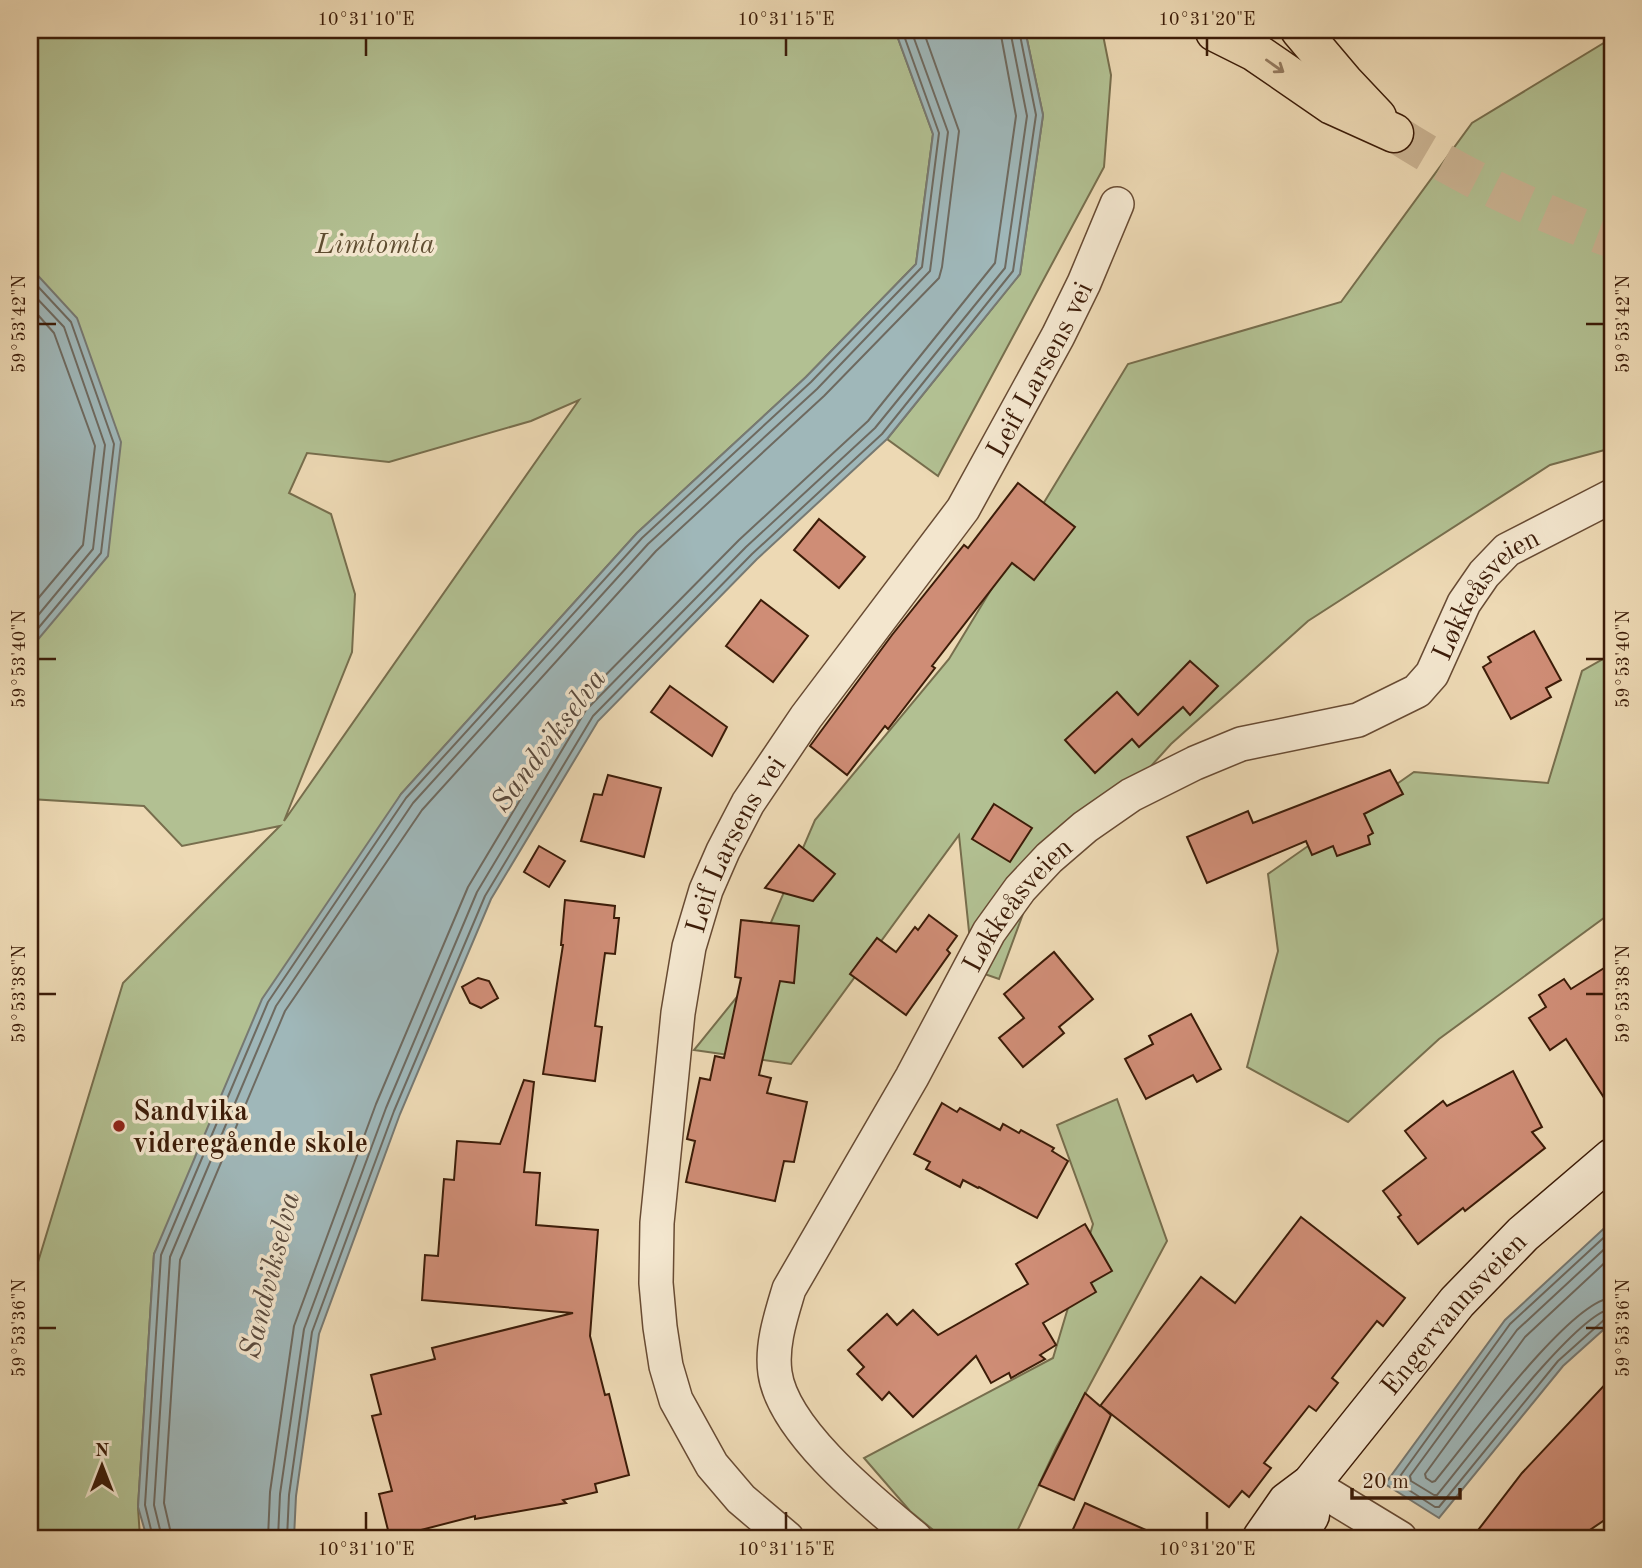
<svg xmlns="http://www.w3.org/2000/svg" width="1642" height="1568" font-family="'Old Standard TT',serif">
<style>
.green{fill:#b2c092;stroke:#776e4d;stroke-width:2;fill-rule:evenodd}
.water{fill:#9fb7b9;stroke:#777972;stroke-width:2}
.lines{fill:none;stroke-linecap:round;stroke-linejoin:round}
.shore{stroke:#6e6a60;stroke-width:2}
.building{fill:#cf8d76;stroke:#3c1c08;stroke-width:2}
.primary-tunnel{stroke:#cab392;stroke-width:38;stroke-dasharray:38 19;stroke-linecap:butt}
.street-casing{stroke:#684b33;stroke-width:36}
.secondary-casing{stroke:#3c1c08;stroke-width:41}
.primary-casing{stroke:#3c1c08;stroke-width:41}
.street{stroke:#f3e6ce;stroke-width:33}
.secondary{stroke:#f3e6ce;stroke-width:38}
.primary{stroke:#edd9b4;stroke-width:38}
.oneway{stroke:#947a5e}
.ticks{fill:none;stroke:#3c1c08;stroke-width:2.5}
.poi-dot{fill:#8f2418;stroke:#f3e6ce;stroke-width:2.5}
.labels{text-anchor:middle;stroke-width:7;stroke-linejoin:round;paint-order:stroke}
.park-label{font-size:28px;font-style:italic;fill:#5f4d31;stroke:#f3e6ce}
.street-label{font-size:28px;fill:#3c1c08;stroke:#f3e6ce}
.poi-label{font-size:28px;font-weight:bold;fill:#3c1c08;stroke:#f3e6ce;text-anchor:start}
.water-label{font-size:30px;font-style:italic;fill:#5a4a3d;stroke:#f3e6ce}
.neatline{fill:none;stroke:#3c1c08;stroke-width:2.5}
.ticks-label{font-size:18px;text-anchor:middle;fill:#3c1c08}
</style>
<rect width="100%" height="100%" fill="#edd9b4"/>
<filter id="stains"><feTurbulence type="fractalNoise" baseFrequency=".00286" numOctaves="4"/><feColorMatrix values="0 0 0 0 .2 0 0 0 0 .09 0 0 0 0 .02 0 0 0 .5 -.17"/></filter>
<radialGradient id="worn" r=".72"><stop offset=".6" stop-color="#630" stop-opacity="0"/><stop offset="1" stop-color="#630" stop-opacity=".3"/></radialGradient>
<g class="green">
<path d="M30 30H895L933 134 916 264 806 377 637 533 401 794 154 1254 138 1507 140 1538H35L31 1285 123 983 280 826 182 846 144 806 30 799ZM579 400 284 821 352 652 355 594 331 514 289 493 307 453 389 462 531 421Z"/>
<polygon points="1025,30 1102,30 1111,75 1104,167 938,476 887,439 1020,274 1043,115"/>
<polygon points="1612,38 1612,448 1550,465 1308,621 1171,744 1027,903 999,979 973,970 959,835 791,1064 694,1050 741,992 815,820 949,659 1128,364 1341,302 1472,123"/>
<polygon points="1612,654 1612,912 1439,1039 1348,1122 1247,1067 1278,951 1268,874 1414,772 1548,783 1582,671"/>
<polygon points="1117,1099 1167,1241 1056,1448 1014,1538 943,1538 910,1511 864,1458 1053,1358 1093,1224 1057,1125"/>
</g>
<g class="water">
<polygon points="895,30 1025,30 1043,115 1020,274 887,439 757,559 598,721 491,899 400,1114 319,1334 296,1496 294,1538 147,1538 138,1507 154,1254 262,999 401,794 637,533 806,377 916,264 933,134"/>
<polygon points="30,267 77,318 121,442 108,556 30,649"/>
<polygon points="1612,1221 1612,1322 1563,1366 1439,1518 1385,1484 1505,1320"/>
</g>
<g class="lines">
<g class="shore">
<polyline points="30,278 71,322 114,444 101,553 30,638"/>
<polyline points="30,291 64,327 105,445 93,549 30,625"/>
<polyline points="30,306 54,333 95,446 83,545 30,608"/>
<polyline points="1612,1230 1510,1324 1398,1479 1398,1483 1435,1507 1439,1507 1558,1361 1605,1319 1612,1317"/>
<path d="M1612 1242 1517 1330 1410 1476 1411 1481 1434 1495H1437C1465 1462 1578 1310 1612 1309"/>
<path d="M1612 1256 1525 1337 1425 1474 1426 1478 1432 1482 1435 1481C1465 1445 1571 1299 1612 1298"/>
<polyline points="153,1538 145,1505 161,1255 268,1002 406,798 642,538 811,382 922,267 939,133 902,30"/>
<polyline points="162,1538 154,1505 170,1257 276,1006 413,803 648,544 817,389 930,271 948,132 911,30"/>
<polyline points="172,1538 164,1503 180,1260 285,1011 422,810 656,551 824,396 939,278 942,267 959,131 923,30"/>
<polyline points="268,1538 270,1492 294,1326 376,1104 468,887 578,703 739,540 868,421 995,263 1016,116 1000,30"/>
<polyline points="278,1538 280,1494 304,1329 386,1108 477,892 586,710 746,547 875,428 1005,268 1027,116 1010,30"/>
<polyline points="287,1538 289,1495 312,1332 394,1111 485,896 593,716 752,554 882,434 1013,271 1036,115 1019,30"/>
</g>
</g>
<g class="building">
<polygon points="1018,483 1075,527 1034,580 1012,563 932,666 935,668 888,729 885,726 847,775 810,746 892,635 964,545 968,548"/>
<polygon points="819,519 865,557 839,588 794,550"/>
<polygon points="761,600 808,636 773,682 726,646"/>
<polygon points="1534,631 1561,680 1546,688 1551,697 1511,719 1483,667 1491,662 1488,657"/>
<polygon points="1190,661 1218,686 1190,715 1183,707 1139,747 1132,739 1095,773 1065,740 1117,692 1138,715"/>
<polygon points="670,686 727,727 712,756 651,712"/>
<polygon points="1390,770 1403,794 1364,814 1373,833 1368,836 1370,844 1337,856 1333,846 1312,855 1306,841 1207,883 1187,837 1248,811 1253,823"/>
<polygon points="608,775 661,788 644,857 581,841 594,794 602,795"/>
<polygon points="994,804 1032,828 1010,862 972,839"/>
<polygon points="799,845 835,874 813,901 765,888"/>
<polygon points="539,846 565,861 549,887 524,872"/>
<polygon points="565,900 615,906 614,918 619,918 615,954 605,953 595,1026 602,1027 595,1081 543,1074 563,945 561,945"/>
<polygon points="929,915 957,936 947,950 950,953 906,1015 850,974 877,938 896,952 915,927 918,930"/>
<polygon points="741,920 799,926 794,983 780,981 759,1075 771,1078 767,1093 807,1102 794,1162 784,1161 775,1201 686,1182 695,1141 687,1139 700,1078 710,1080 715,1056 724,1058 741,978 735,977"/>
<polygon points="1054,952 1093,999 1059,1027 1064,1033 1023,1067 999,1038 1024,1018 1004,994"/>
<polygon points="1612,963 1612,1110 1566,1039 1550,1050 1529,1018 1546,1007 1539,995 1564,979 1571,989"/>
<polygon points="478,978 489,981 498,998 481,1008 470,1003 462,987"/>
<polygon points="1191,1014 1221,1069 1197,1082 1193,1075 1146,1099 1125,1059 1153,1044 1149,1036"/>
<polygon points="1513,1071 1542,1127 1532,1132 1545,1148 1465,1211 1463,1208 1418,1244 1398,1217 1401,1215 1383,1191 1426,1158 1405,1131 1443,1101 1447,1106"/>
<polygon points="524,1080 534,1082 524,1172 540,1173 536,1225 598,1230 590,1336 605,1395 609,1394 629,1475 595,1484 597,1492 563,1500 566,1503 475,1519 475,1516 390,1538 379,1494 392,1491 372,1416 381,1414 371,1375 435,1359 432,1348 573,1313 422,1300 425,1255 438,1256 444,1179 454,1180 457,1141 500,1144"/>
<polygon points="942,1103 957,1112 960,1108 1000,1130 1003,1124 1019,1133 1021,1130 1054,1148 1052,1151 1068,1161 1037,1218 979,1187 978,1188 963,1180 960,1187 926,1169 930,1162 914,1154"/>
<polygon points="1301,1217 1405,1298 1383,1326 1377,1321 1332,1378 1338,1383 1316,1411 1309,1406 1264,1463 1271,1468 1249,1497 1242,1491 1229,1507 1101,1406 1111,1415 1074,1500 1039,1485 1085,1393 1100,1406 1201,1277 1235,1303"/>
<polygon points="1085,1224 1112,1271 1091,1283 1096,1292 1043,1323 1056,1345 1040,1355 1045,1359 1011,1378 1009,1373 991,1383 976,1356 913,1417 889,1392 882,1400 857,1374 864,1367 848,1350 887,1314 897,1325 913,1310 938,1335 1028,1284 1016,1264"/>
<polygon points="1612,1377 1612,1515 1578,1538 1472,1538 1522,1473"/>
<polygon points="1085,1503 1164,1538 1069,1538"/>
</g>
<g class="lines">
<path class="primary-tunnel" d="M1394 133C1463 177 1535 211 1612 239"/>
<g class="street-casing">
<g id="street">
<polyline points="1311,1484 1400,1538"/>
<path id="s1" d="M787 1538 741 1499 712 1465 676 1400 666 1366 660 1327 656 1283 657 1223 678 1013 689 947 706 890 723 851 748 803 806 717 963 509 1058 336 1084 283 1117 204"/>
<path id="s2" d="M915 1538C872 1502 783 1431 775 1373 771 1345 781 1316 789 1289L912 1077 989 932 1020 889 1049 858 1085 827 1131 795 1195 763 1241 744 1358 720 1417 691 1432 674 1464 603 1484 574 1507 550 1612 496"/>
</g>
</g>
<g class="secondary-casing">
<g id="secondary">
<path id="s3" d="M1262 1538 1287 1502 1311 1484 1457 1302 1523 1234 1612 1158"/>
<polyline points="1296,1538 1310,1515 1311,1484"/>
</g>
</g>
<g class="primary-casing">
<g id="primary">
<polyline points="1300,30 1344,82 1377,117"/>
<polyline points="1215,32 1255,52 1332,105 1394,133"/>
</g>
</g>
<use href="#street" class="street"/>
<use href="#secondary" class="secondary"/>
<use href="#primary" class="primary"/>
</g>
<defs><path id="oneway-shaft" d="M-6 0H5M1.5-3L5.5 0L1.5 3" fill="none" stroke-width="1.6" stroke-linecap="round" stroke-linejoin="round" transform="scale(1.75)"/></defs>
<use class="oneway" href="#oneway-shaft" transform="translate(1275 66) rotate(35)"/>
<path class="ticks" d="M366 38V56M786 38V56M1207 38V56M38 324H56M1586 324H1604M38 659H56M1586 659H1604M38 994H56M1586 994H1604M38 1328H56M1586 1328H1604M366 1512V1530M786 1512V1530M1207 1512V1530"/>
<circle class="poi-dot" cx="119" cy="1126" r="7"/>
<g class="labels">
<g class="park-label">
<text x="375" y="253">Limtomta</text>
</g>
<g class="street-label">
<text dy="10" stroke="none"><textPath href="#s1" startOffset="1316">Leif Larsens vei</textPath></text>
<text dy="10" stroke="none"><textPath href="#s2" startOffset="1342">Løkkeåsveien</textPath></text>
<text dy="10" stroke="none"><textPath href="#s1" startOffset="749">Leif Larsens vei</textPath></text>
<text dy="10" stroke="none"><textPath href="#s2" startOffset="754">Løkkeåsveien</textPath></text>
<text dy="10" stroke="none"><textPath href="#s3" startOffset="296">Engervannsveien</textPath></text>
</g>
<g class="poi-label">
<text x="133" y="1120">Sandvika<tspan x="133" dy="32">videregående skole</tspan></text>
</g>
<g class="water-label">
<text transform="translate(548 740) rotate(-53)" y="10">Sandvikselva</text>
<text transform="translate(269 1275) rotate(-76)" y="10">Sandvikselva</text>
</g>
</g>
<rect width="1642" height="1568" fill="none" stroke="#edd9b4" stroke-width="77"/>
<g transform="translate(102 1466)" stroke="#f3e6ce" stroke-width="5" paint-order="stroke">
<path d="M0-5L12 26L0 18L-12 26Z" fill="#3c1c08"/>
<text y="-10" font-size="19" font-weight="bold" text-anchor="middle" fill="#3c1c08">N</text>
</g>
<path d="M1352 1488v10h108v-10" fill="none" stroke="#3c1c08" stroke-width="3.5"/>
<text x="1362" y="1488" font-size="21" fill="#3c1c08" stroke="#f3e6ce" stroke-width="5" paint-order="stroke">20 m</text>
<rect x="38" y="38" width="1566" height="1492" class="neatline"/>
<g class="ticks-label">
<text x="366" y="25">10°31'10"E</text>
<text x="786" y="25">10°31'15"E</text>
<text x="1207" y="25">10°31'20"E</text>
<text transform="translate(19 324) rotate(-90)" y="6">59°53'42"N</text>
<text transform="translate(1623 324) rotate(-90)" y="6">59°53'42"N</text>
<text transform="translate(19 659) rotate(-90)" y="6">59°53'40"N</text>
<text transform="translate(1623 659) rotate(-90)" y="6">59°53'40"N</text>
<text transform="translate(19 994) rotate(-90)" y="6">59°53'38"N</text>
<text transform="translate(1623 994) rotate(-90)" y="6">59°53'38"N</text>
<text transform="translate(19 1328) rotate(-90)" y="6">59°53'36"N</text>
<text transform="translate(1623 1328) rotate(-90)" y="6">59°53'36"N</text>
<text x="366" y="1555">10°31'10"E</text>
<text x="786" y="1555">10°31'15"E</text>
<text x="1207" y="1555">10°31'20"E</text>
</g>
<rect width="100%" height="100%" filter="url(#stains)"/>
<rect width="100%" height="100%" fill="url(#worn)"/>
</svg>
